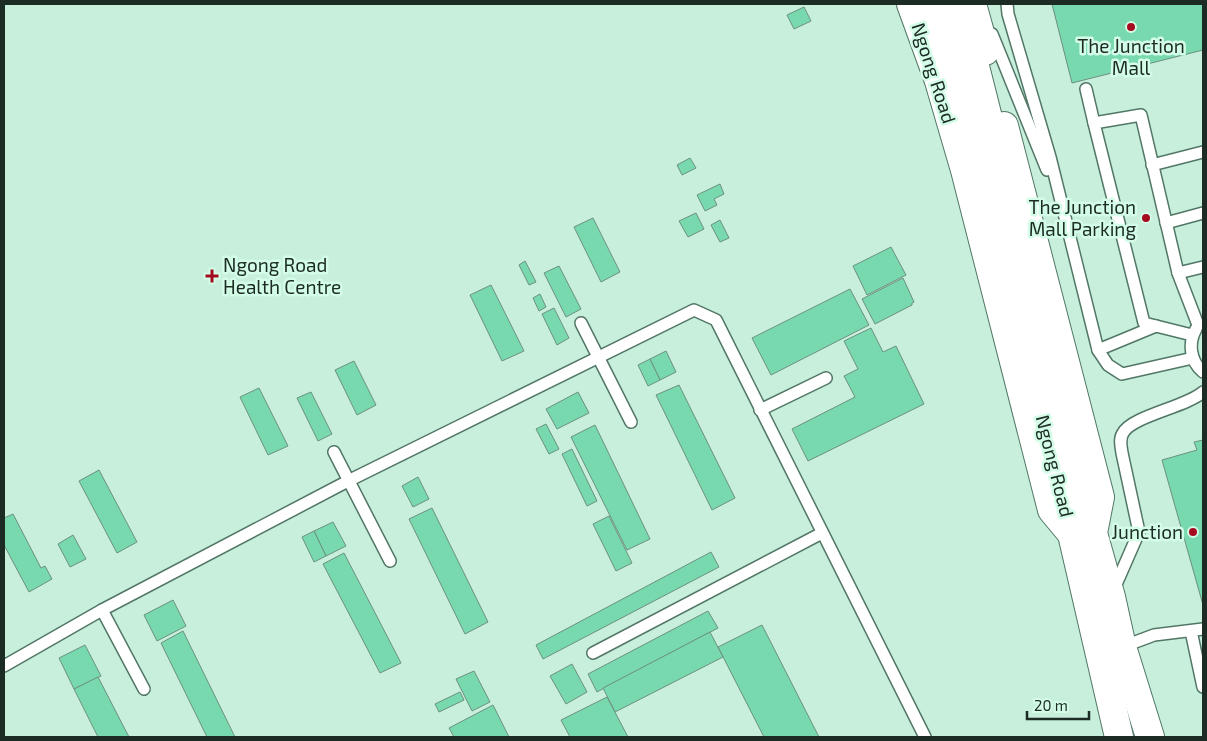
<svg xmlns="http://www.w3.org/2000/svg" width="1207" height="741" font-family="'Exo 2',sans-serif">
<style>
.building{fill:#78d8ae;stroke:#6c917f}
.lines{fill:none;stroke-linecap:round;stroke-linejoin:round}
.service-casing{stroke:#527766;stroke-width:14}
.secondary-casing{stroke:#527766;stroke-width:30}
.primary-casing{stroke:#527766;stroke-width:30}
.service{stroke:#fff;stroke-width:11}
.secondary{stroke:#fff;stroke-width:28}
.primary{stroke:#fff;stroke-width:28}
.poi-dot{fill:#a50b1e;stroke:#d4fde8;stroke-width:2}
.labels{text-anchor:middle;stroke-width:5;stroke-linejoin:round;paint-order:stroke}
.poi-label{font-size:19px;fill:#1c2b24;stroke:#d4fde8;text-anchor:end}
.street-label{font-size:19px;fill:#1c2b24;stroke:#d4fde8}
</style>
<rect width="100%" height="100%" fill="#c7efdb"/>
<g class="building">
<polygon points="1052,4 1203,4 1203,50 1072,83"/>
<polygon points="804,7 811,21 794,29 787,15"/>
<polygon points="690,158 696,168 682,175 677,165"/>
<polygon points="720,184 724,194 714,199 717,205 705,211 697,195"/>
<polygon points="696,213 704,229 688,237 679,221"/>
<polygon points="593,218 620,272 601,282 574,227"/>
<polygon points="720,220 729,238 720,242 711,225"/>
<polygon points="891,247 906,275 867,295 853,266"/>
<polygon points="525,261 536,282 529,285 519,265"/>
<polygon points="559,266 581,309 566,317 544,273"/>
<polygon points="903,278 914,302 912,303 912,305 875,324 862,299"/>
<polygon points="491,285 524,351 502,361 470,295"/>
<polygon points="850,289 869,325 771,375 752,338"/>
<polygon points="540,294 546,307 539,311 533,298"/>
<polygon points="554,308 569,338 557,345 542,314"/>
<polygon points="871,328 883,352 896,346 924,404 808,461 792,429 855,397 844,376 858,369 844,341"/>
<polygon points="666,351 676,372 660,380 650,359"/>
<polygon points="650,359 660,380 648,386 638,365"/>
<polygon points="354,361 376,405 357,415 335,370"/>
<polygon points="679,385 735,498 712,510 656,395"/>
<polygon points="259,388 288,446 268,455 240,397"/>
<polygon points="311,392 332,434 318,441 297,398"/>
<polygon points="578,392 589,413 557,429 546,409"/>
<polygon points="546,424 559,449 549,454 536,429"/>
<polygon points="595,425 650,539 627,550 571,437"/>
<polygon points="1203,440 1203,605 1162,460 1197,450 1194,442"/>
<polygon points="572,449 597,501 587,506 562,454"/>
<polygon points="99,470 137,542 117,553 79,481"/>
<polygon points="418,477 429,499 413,507 402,486"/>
<polygon points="432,508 488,622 465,634 409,519"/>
<polygon points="13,514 41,568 45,566 52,579 29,592 4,545 4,518"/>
<polygon points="609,516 632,563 616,571 593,524"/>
<polygon points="333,522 346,546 326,556 314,531"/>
<polygon points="314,531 326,556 314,562 302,537"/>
<polygon points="73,535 86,559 70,567 58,544"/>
<polygon points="711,552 719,567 543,659 536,645"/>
<polygon points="344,553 401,663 380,673 323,564"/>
<polygon points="173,600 186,626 157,641 144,615"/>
<polygon points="708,611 718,628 597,692 588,674"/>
<polygon points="762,625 819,737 764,737 718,647"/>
<polygon points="183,631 235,737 207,737 161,643"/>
<polygon points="710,632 723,657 615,712 603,688"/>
<polygon points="85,645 101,676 74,689 59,658"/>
<polygon points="572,664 587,692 566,704 550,676"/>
<polygon points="474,671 490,702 472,711 456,679"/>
<polygon points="98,677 129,737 98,737 74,689"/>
<polygon points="460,692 464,700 439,712 435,704"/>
<polygon points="607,697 628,737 570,737 561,720"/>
<polygon points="493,705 509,737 454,737 449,728"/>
</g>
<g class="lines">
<g class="service-casing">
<g id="service">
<polyline points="1007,4 1008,14 1050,157 1098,350 1108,365 1122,374 1193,358"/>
<polyline points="992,34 1047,170"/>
<polyline points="1086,89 1094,123"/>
<polyline points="1152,165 1203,152"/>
<polyline points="1166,223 1203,213"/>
<polyline points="1178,273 1203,267"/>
<polyline points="581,323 631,422"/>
<path d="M1196 329C1188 343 1190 361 1203 372"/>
<polyline points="1192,335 1144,323 1094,123 1141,115 1178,273 1198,325"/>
<polyline points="1098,350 1156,326"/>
<polyline points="760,410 826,378"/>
<polyline points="334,452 390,561"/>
<path d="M1114 589 1139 532 1122 453C1121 446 1119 439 1123 433 1132 416 1186 407 1203 392"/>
<polyline points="102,610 144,689"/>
<polyline points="1191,631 1203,687"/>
<polyline points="1122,647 1154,635 1203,629"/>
<polyline points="593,653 822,533"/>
<polyline points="4,666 102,610 348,481 694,310 716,320 925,737"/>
</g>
</g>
<g class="secondary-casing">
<g id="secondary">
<polyline points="911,4 939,81 965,170 1052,510 1072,534 1119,737"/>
<polyline points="972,4 985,51"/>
<polyline points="1004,126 1100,497 1093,533 1111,597 1122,647 1150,737"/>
</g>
</g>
<g class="primary-casing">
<g id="primary">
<polyline points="934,4 946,36 965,108 1072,534"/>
<polyline points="957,4 965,27 1093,533"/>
</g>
</g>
<use href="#service" class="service"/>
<use href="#secondary" class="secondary"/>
<use href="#primary" class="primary"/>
</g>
<g class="poi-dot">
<circle cx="1131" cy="27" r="5"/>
<circle cx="1146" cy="218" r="5"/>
<path d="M209.5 268.5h5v5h5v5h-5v5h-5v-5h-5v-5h5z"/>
<circle cx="1193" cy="532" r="5"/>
</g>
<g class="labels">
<g class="poi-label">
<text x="1131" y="53" text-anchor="middle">The Junction<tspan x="1131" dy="22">Mall</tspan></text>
<text x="1136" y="214">The Junction<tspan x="1136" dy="22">Mall Parking</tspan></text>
<text x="223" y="272" text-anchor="start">Ngong Road<tspan x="223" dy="22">Health Centre</tspan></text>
<text x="1183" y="539">Junction</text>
</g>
<g class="street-label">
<text transform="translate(934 73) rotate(72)" y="7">Ngong Road</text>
<text transform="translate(1055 466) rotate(76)" y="7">Ngong Road</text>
</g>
</g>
<rect width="1207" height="741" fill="none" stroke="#1c2b24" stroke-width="10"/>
<path d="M1027 711v8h62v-8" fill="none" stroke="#1c2b24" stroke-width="2.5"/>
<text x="1034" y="711" font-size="15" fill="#1c2b24" stroke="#d4fde8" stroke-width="4" paint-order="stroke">20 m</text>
</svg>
